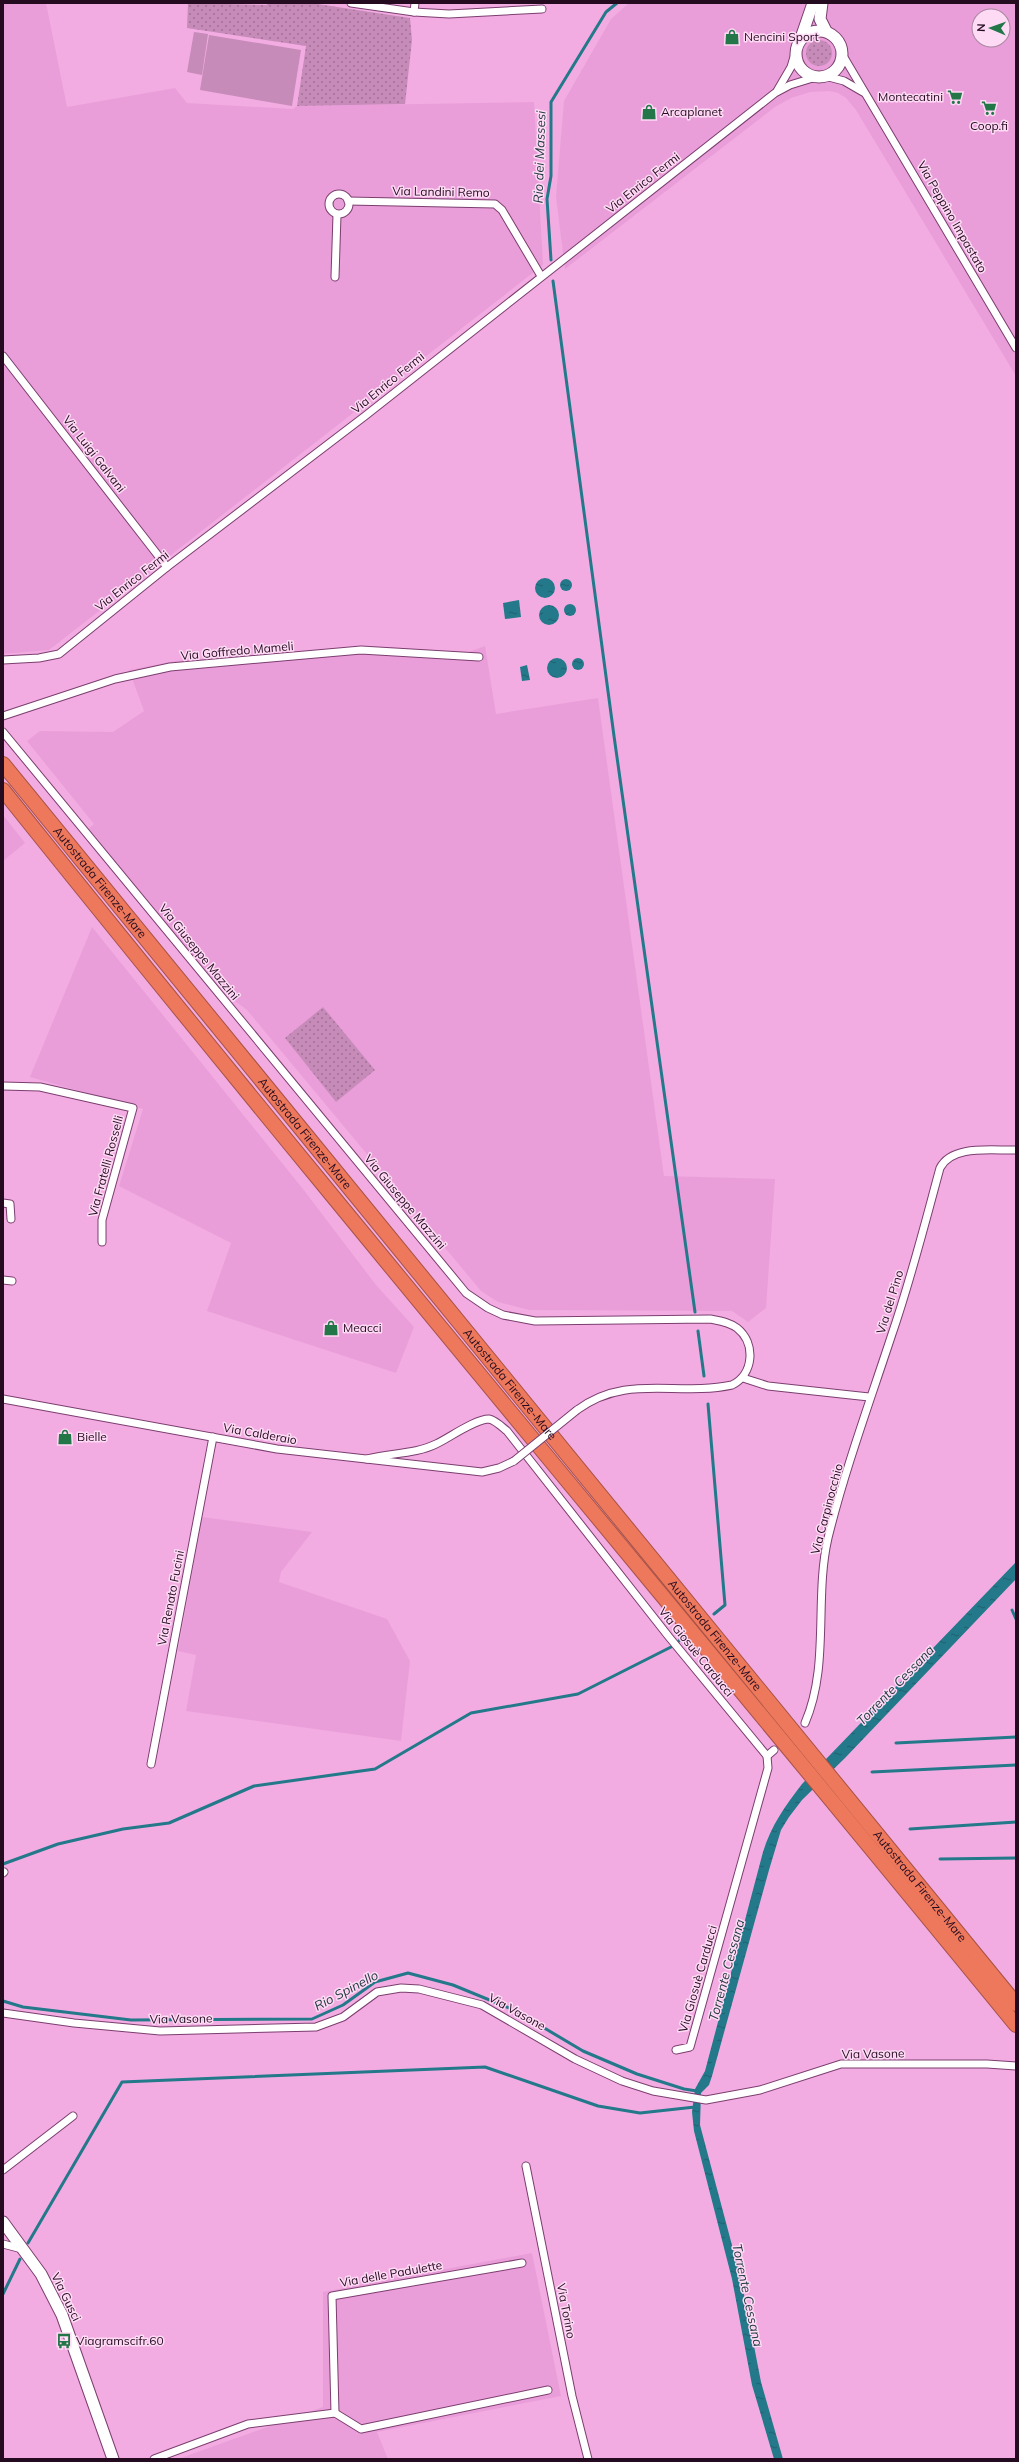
<svg xmlns="http://www.w3.org/2000/svg" width="1019" height="2462" font-family="Mulish,sans-serif">
<style>
.built{fill:#ea9ed9;fill-rule:evenodd}
.grass{fill:url(#grass-dots)}
.green{fill:#c78bb9}
.water{fill:url(#water-ripples)}
.lines{fill:none;stroke-linecap:round;stroke-linejoin:round}
.stream{stroke:#23788a;stroke-width:3}
.street-casing{stroke:#7b3e6f;stroke-width:9}
.secondary-casing{stroke:#7b3e6f;stroke-width:13}
.highway-casing{stroke:#a75246;stroke-width:16}
.street{stroke:#fff;stroke-width:7}
.secondary{stroke:#fff;stroke-width:11}
.highway{stroke:#ed785b;stroke-width:14}
.street-bridge-casing{stroke:#7b3e6f;stroke-width:9;stroke-linecap:butt}
.street-bridge{stroke:#fff;stroke-width:7}
.labels{text-anchor:middle;stroke-width:3;stroke-linejoin:round;paint-order:stroke}
.poi-label{font-size:12px;fill:#240b20;stroke:#ffdaf5;text-anchor:start}
.street-label{font-size:12px;fill:#240b20;stroke:#ffdaf5}
.water-label{font-size:13px;font-style:italic;fill:#213b41;stroke:#ffdaf5}
</style>
<defs>
<pattern id="grass-dots" width="8" height="8" patternUnits="userSpaceOnUse"><rect width="8" height="8" fill="#c78bb9"/><path d="M2 2h.1M6 6h.1" fill="none" stroke="#a17096" stroke-width="1.8" stroke-linecap="round"/></pattern>
<pattern id="water-ripples" width="26" height="14" patternUnits="userSpaceOnUse"><rect width="26" height="14" fill="#23788a"/><path d="M2 4q2-2 4 0t4 0M15 11q2-2 4 0t4 0" fill="none" stroke="#1e6170"/></pattern>
</defs>
<rect width="100%" height="100%" fill="#f2ace2"/>
<g class="built">
<polygon points="3,3 46,3 67,107 175,88 187,103 293,109 297,106 534,102 543,265 49,650 3,654"/>
<path d="M629 3H1016V376L856 110 846 98 838 93 829 91 810 92 791 98 775 107 565 269 556 197 564 101 611 19ZM979 16H1003V40H979Z"/>
<polygon points="485,646 496,714 598,698 664,1176 775,1179 766,1308 748,1322 732,1311 529,1310 498,1302 481,1291 247,1010 224,993 88,829 94,824 27,741 40,731 113,732 144,711 129,670 175,661 334,649 388,647 466,653"/>
<polygon points="3,815 25,843 3,861"/>
<polygon points="92,927 303,1189 376,1285 414,1327 396,1373 207,1311 231,1243 119,1186 143,1109 30,1077"/>
<polygon points="202,1517 312,1532 281,1572 279,1582 387,1619 410,1661 401,1741 186,1711 196,1655 178,1651"/>
<polygon points="532,2253 561,2396 377,2432 388,2459 178,2459 323,2407 323,2292"/>
</g>
<g class="grass">
<polygon points="188,3 267,5 267,3 311,3 410,18 412,40 405,104 297,106 306,46 187,28"/>
<circle cx="819" cy="53" r="13"/>
<polygon points="323,1007 375,1070 336,1102 285,1038"/>
</g>
<g class="green">
<polygon points="194,32 208,34 202,75 187,72"/>
<polygon points="209,35 301,50 292,106 200,90"/>
</g>
<g class="water">
<circle cx="545" cy="588" r="10"/>
<circle cx="566" cy="585" r="6"/>
<polygon points="519,600 521,617 505,619 503,603"/>
<circle cx="570" cy="610" r="6"/>
<circle cx="549" cy="615" r="10"/>
<circle cx="578" cy="664" r="6"/>
<circle cx="557" cy="668" r="10"/>
<polygon points="527,665 530,680 522,681 520,667"/>
<path d="M1016 1562V1579L845 1758 802 1800 789 1817 781 1830 769 1870 712 2076 709 2085 701 2093 700 2125 741 2279 761 2382 783 2459H774L752 2385 732 2279 694 2131 692 2112 695 2089 705 2071 763 1852C771 1826 785 1806 802 1784Z"/>
</g>
<g class="lines">
<g class="stream">
<polyline points="551,260 547,199 551,176 551,102 606,12 617,3"/>
<polyline points="553,281 614,736 695,1312"/>
<polyline points="698,1331 704,1376"/>
<polyline points="708,1404 725,1605 714,1614"/>
<polyline points="1012,1610 1016,1619"/>
<polyline points="679,1641 684,1637"/>
<polyline points="896,1743 1016,1737"/>
<polyline points="872,1772 1016,1765"/>
<polyline points="910,1829 1016,1822"/>
<polyline points="940,1859 1016,1858"/>
<polyline points="3,1864 58,1844 123,1829 169,1823 254,1786 375,1769 471,1713 578,1694 671,1647"/>
<polyline points="3,2001 23,2007 131,2020 312,2019 343,2005 375,1982 408,1973 453,1985 514,2010 583,2051 637,2074 684,2089 697,2091"/>
<polyline points="28,2243 122,2082 485,2067 598,2106 640,2113 695,2107"/>
<polyline points="3,2294 20,2259"/>
</g>
<g class="street-casing">
<g id="street">
<polyline points="351,3 414,12 449,14 542,9"/>
<polyline points="414,12 415,3"/>
<polyline points="842,54 1016,348"/>
<polyline points="825,76 844,81 863,92"/>
<polyline points="777,91 791,67 796,50"/>
<circle cx="339" cy="204" r="10"/>
<polyline points="348,201 495,204 502,210 541,276"/>
<polyline points="335,277 337,215"/>
<polyline points="3,356 167,567"/>
<polyline points="3,660 39,658 59,654 167,567 365,416 775,93 790,85 816,77"/>
<polyline points="3,716 115,679 170,667 361,650 479,657"/>
<path d="M3 732 466 1293 488 1308 503 1315 535 1321 710 1319C720 1321 729 1322 737 1328 756 1343 754 1374 732 1385 676 1397 627 1373 577 1410"/>
<polyline points="3,1086 40,1087 133,1108 102,1220 102,1242"/>
<polyline points="3,1203 10,1204 11,1219"/>
<polyline points="3,1280 12,1281"/>
<polyline points="743,1378 768,1386 869,1397"/>
<polyline points="3,1399 277,1449 482,1472 499,1468 514,1461"/>
<path d="M367 1459C389 1453 416 1454 436 1444 449 1438 475 1419 489 1419 495 1420 502 1427 507 1431L669 1637 767 1756 768 1768 690 2047 676 2050"/>
<path d="M805 1723C830 1665 814 1599 828 1538 845 1469 870 1401 892 1334 911 1279 925 1223 940 1168 952 1144 993 1151 1016 1150"/>
<polyline points="767,1756 774,1750"/>
<polyline points="151,1764 213,1437"/>
<polyline points="3,1873 4,1872"/>
<polyline points="3,2013 74,2023 160,2031 316,2027 343,2017 377,1992 401,1988 419,1989 482,2005 575,2059 622,2081 653,2091 706,2100 760,2090 841,2064 987,2064 1016,2066"/>
<polyline points="526,2166 572,2396 588,2459"/>
<polyline points="3,2170 73,2116"/>
<polyline points="3,2244 22,2249"/>
<polyline points="335,2413 332,2296 522,2263"/>
<polyline points="154,2459 248,2424 335,2413 361,2429 548,2390"/>
</g>
</g>
<g class="secondary-casing">
<g id="secondary">
<polyline points="822,3 820,19 826,31"/>
<circle cx="819" cy="54" r="23"/>
<polyline points="801,38 813,3"/>
<polyline points="3,2222 41,2274 62,2315 113,2459"/>
</g>
</g>
<g class="highway-casing">
<g id="highway">
<path id="s1" d="M3 764 1016 2004"/>
<path d="M3 790C336 1206 679 1613 1016 2025"/>
</g>
</g>
<use href="#street" class="street"/>
<use href="#secondary" class="secondary"/>
<use href="#highway" class="highway"/>
<g class="street-bridge-casing">
<polyline id="street-bridge" points="514,1461 577,1410"/>
</g>
<use href="#street-bridge" class="street-bridge"/>
</g>
<defs>
<g id="shop-bare" transform="scale(1.2)"><path d="M-5-2.5h2.3a2.7 3.5 0 0 1 5.4 0H5L5.5 6h-11ZM-1.5-2.5h3a1.5 2.3 0 0 0-3 0Z" fill="#227648" stroke="#ffdaf5" stroke-width="2.5" paint-order="stroke"/></g>
<g id="supermarket-bare" transform="scale(1.2)"><path d="M-6-5.5h2.5l.6 2H6L4.5 2H-2.5L-4.4-4H-6ZM-1.5 3.2a1.3 1.3 0 1 0 .1 0ZM3 3.2a1.3 1.3 0 1 0 .1 0Z" fill="#227648" stroke="#ffdaf5" stroke-width="2.5" paint-order="stroke"/></g>
<g id="bus-bare" transform="scale(1.2)"><path d="M-5-6H5V4H4V6H2V4H-2V6H-4V4H-5ZM-3.5-4V0h7V-4ZM-3.5 1.2v1.5H-2V1.2ZM2 1.2v1.5H3.5V1.2Z" fill="#227648" stroke="#ffdaf5" stroke-width="2.5" paint-order="stroke"/></g>
</defs>
<g fill-rule="evenodd">
<use href="#shop-bare" x="732" y="37"/>
<use href="#supermarket-bare" x="955" y="97"/>
<use href="#supermarket-bare" x="989" y="108"/>
<use href="#shop-bare" x="649" y="112"/>
<use href="#shop-bare" x="331" y="1328"/>
<use href="#shop-bare" x="65" y="1437"/>
<use href="#bus-bare" x="64" y="2341"/>
</g>
<g class="labels">
<g class="poi-label">
<text x="744" y="41">Nencini Sport</text>
<text x="943" y="101" text-anchor="end">Montecatini</text>
<text x="661" y="116">Arcaplanet</text>
<text x="989" y="130" text-anchor="middle">Coop.fi</text>
<text x="343" y="1332">Meacci</text>
<text x="77" y="1441">Bielle</text>
<text x="76" y="2345">Viagramscifr.60</text>
</g>
<g class="street-label">
<text transform="translate(643 183) rotate(-38)" y="4">Via Enrico Fermi</text>
<text transform="translate(441 192) rotate(1)" y="4">Via Landini Remo</text>
<text transform="translate(952 217) rotate(60)" y="4">Via Peppino Impastato</text>
<text transform="translate(388 383) rotate(-39)" y="4">Via Enrico Fermi</text>
<text transform="translate(94 454) rotate(52)" y="4">Via Luigi Galvani</text>
<text transform="translate(132 581) rotate(-38)" y="4">Via Enrico Fermi</text>
<text transform="translate(237 651) rotate(-5)" y="4">Via Goffredo Mameli</text>
<text dy="4" stroke="none"><textPath href="#s1" startOffset="153">Autostrada Firenze-Mare</textPath></text>
<text transform="translate(199 952) rotate(51)" y="4">Via Giuseppe Mazzini</text>
<text dy="4" stroke="none"><textPath href="#s1" startOffset="477">Autostrada Firenze-Mare</textPath></text>
<text transform="translate(106 1166) rotate(-75)" y="4">Via Fratelli Rosselli</text>
<text transform="translate(405 1202) rotate(50)" y="4">Via Giuseppe Mazzini</text>
<text transform="translate(890 1302) rotate(-73)" y="4">Via del Pino</text>
<text dy="4" stroke="none"><textPath href="#s1" startOffset="801">Autostrada Firenze-Mare</textPath></text>
<text transform="translate(260 1434) rotate(10)" y="4">Via Calderaio</text>
<text transform="translate(827 1509) rotate(-75)" y="4">Via Carpinocchio</text>
<text transform="translate(171 1598) rotate(-79)" y="4">Via Renato Fucini</text>
<text dy="4" stroke="none"><textPath href="#s1" startOffset="1125">Autostrada Firenze-Mare</textPath></text>
<text transform="translate(696 1652) rotate(51)" y="4">Via Giosuè Carducci</text>
<text dy="4" stroke="none"><textPath href="#s1" startOffset="1449">Autostrada Firenze-Mare</textPath></text>
<text transform="translate(698 1979) rotate(-74)" y="4">Via Giosuè Carducci</text>
<text transform="translate(517 2012) rotate(29)" y="4">Via Vasone</text>
<text transform="translate(181 2019) rotate(-1)" y="4">Via Vasone</text>
<text transform="translate(873 2054) rotate(-1)" y="4">Via Vasone</text>
<text transform="translate(391 2274) rotate(-10)" y="4">Via delle Padulette</text>
<text transform="translate(66 2297) rotate(64)" y="4">Via Gusci</text>
<text transform="translate(566 2311) rotate(79)" y="4">Via Torino</text>
</g>
<g class="water-label">
<text transform="translate(539 157) rotate(-88)" y="5">Rio dei Massesi</text>
<text transform="translate(895 1685) rotate(-46)" y="5">Torrente Cessana</text>
<text transform="translate(726 1970) rotate(-75)" y="5">Torrente Cessana</text>
<text transform="translate(346 1990) rotate(-28)" y="5">Rio Spinello</text>
<text transform="translate(748 2295) rotate(78)" y="5">Torrente Cessana</text>
</g>
</g>
<rect width="1019" height="2462" fill="none" stroke="#240b20" stroke-width="8"/>
<g transform="translate(991 28) rotate(272)"><circle r="19" fill="#ffdaf5" stroke="#a787a0"/>
<path d="M0-3L7 15L0 10L-7 15Z" fill="#227648"/>
<text y="-6" font-size="11" font-weight="bold" text-anchor="middle" fill="#240b20">N</text>
</g>
</svg>
